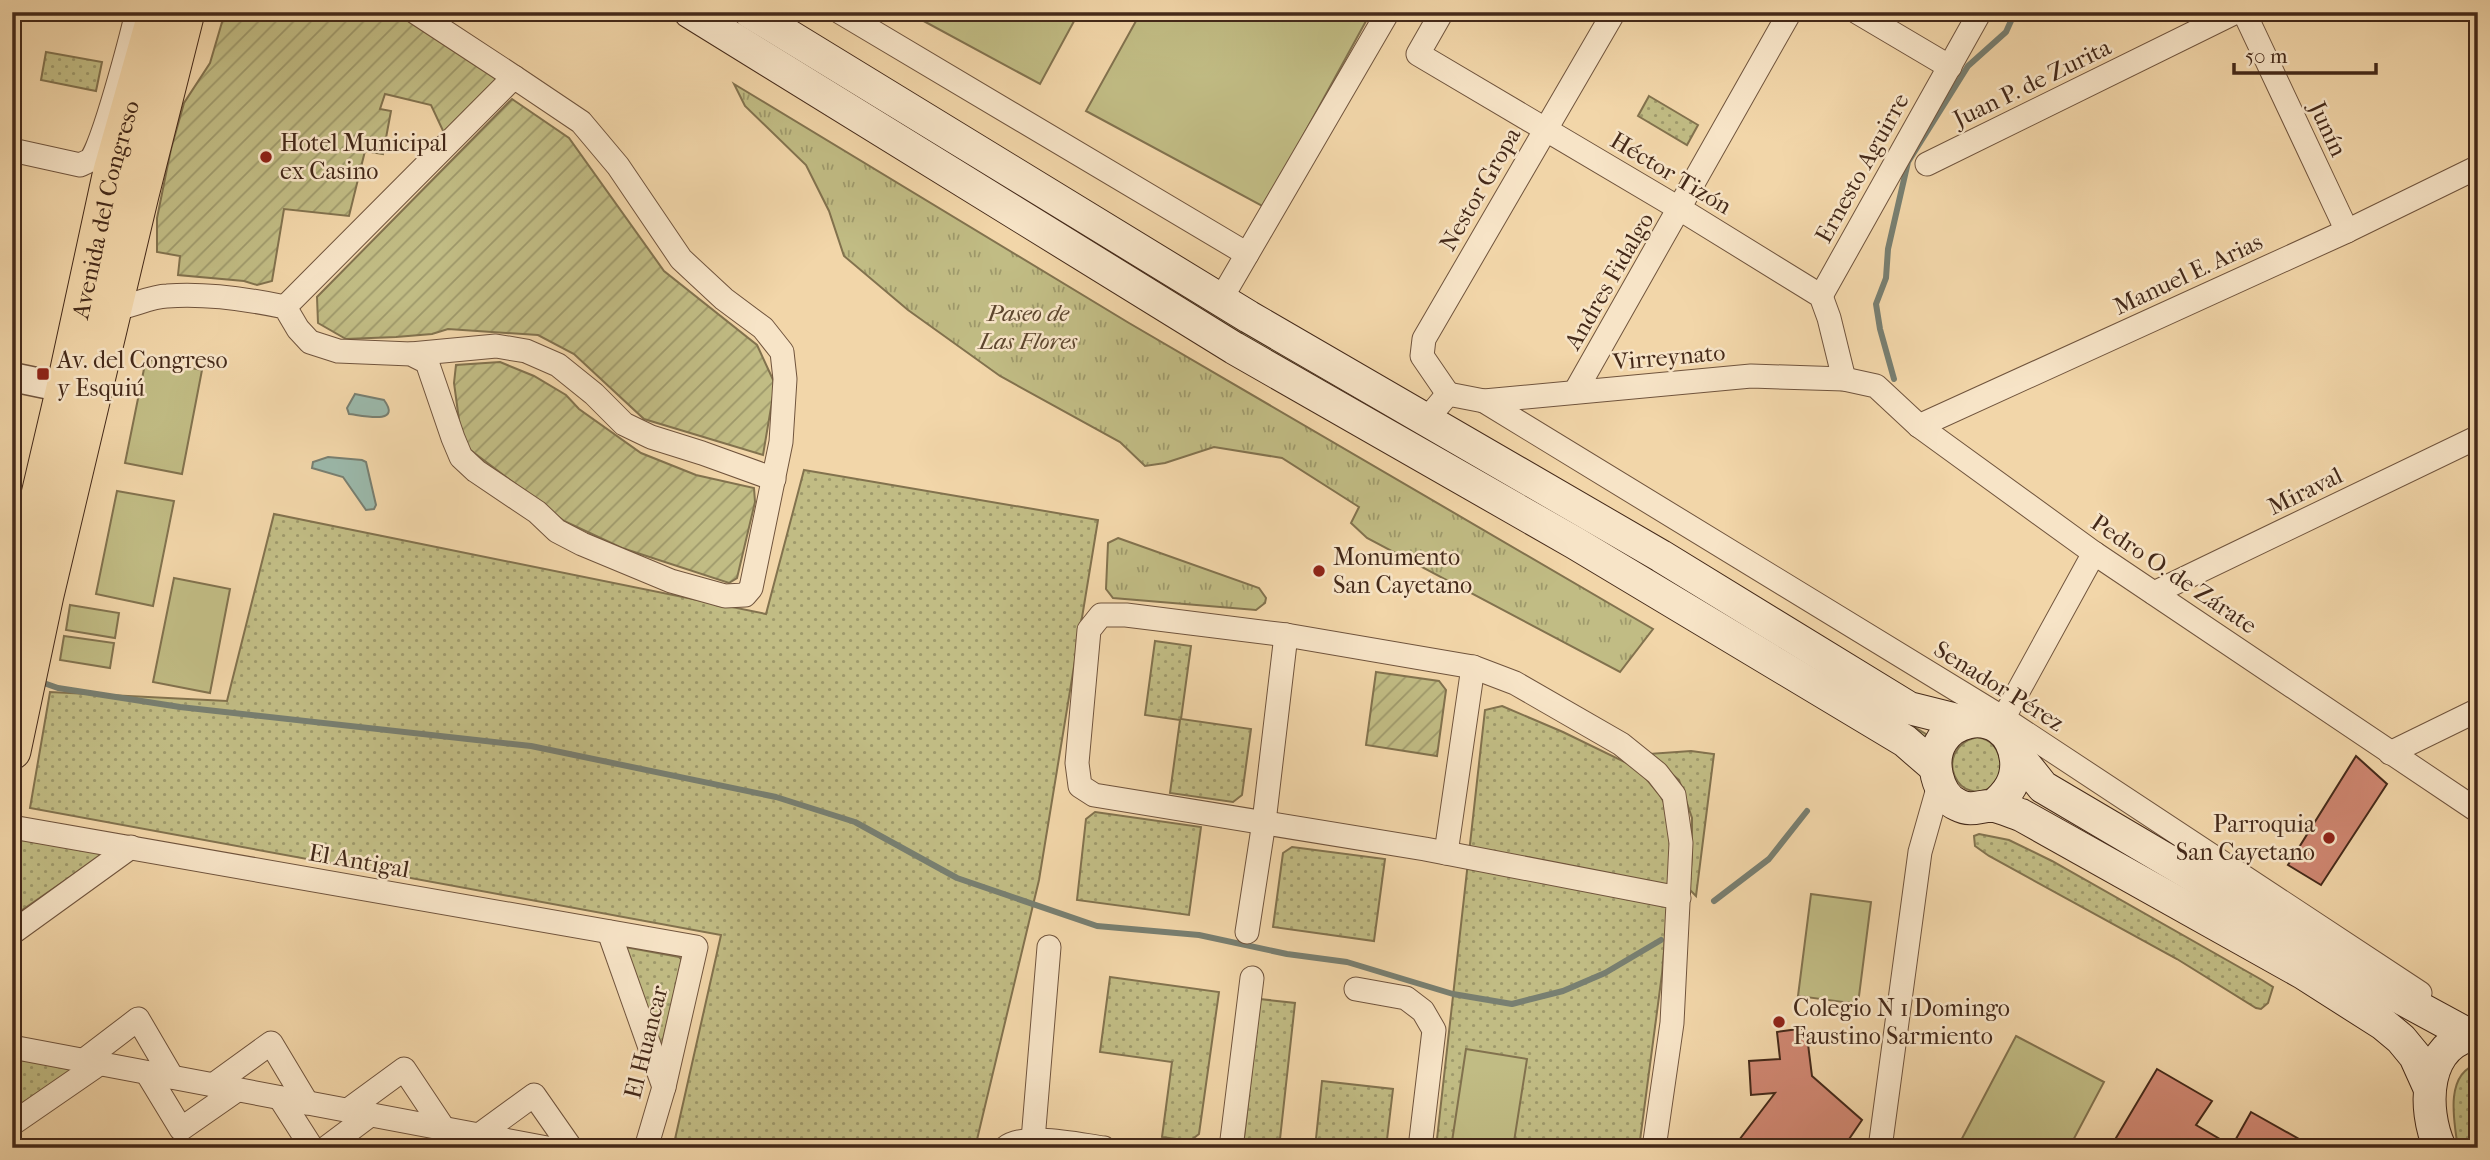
<svg xmlns="http://www.w3.org/2000/svg" width="2490" height="1160" viewBox="0 0 2490 1160" font-family="'IM FELL French Canon',serif">
  <style>
    .grass { fill: url(#grass-dots); stroke: #82724e; stroke-width: 2 }
    .park { fill: url(#park-tufts); stroke: #82724e; stroke-width: 2 }
    .garden { fill: url(#garden-furrows); stroke: #82724e; stroke-width: 2 }
    .pitch { fill: #c1bc84; stroke: #82724e; stroke-width: 2 }
    .water { fill: #9bb9ab; stroke: #787f71; stroke-width: 2 }
    .lines { fill: none; stroke-linecap: round; stroke-linejoin: round }
    .stream { stroke: #787f71; stroke-width: 6 }
    .building { fill: #d08772; stroke: #442919; stroke-width: 2 }
    .minor-casing { stroke: #70543d; stroke-width: 25 }
    .tertiary-casing { stroke: #70543d; stroke-width: 31 }
    .secondary-casing { stroke: #442919; stroke-width: 34 }
    .primary-casing { stroke: #442919; stroke-width: 39 }
    .minor { stroke: #f7e4c7; stroke-width: 23 }
    .tertiary { stroke: #f7e4c7; stroke-width: 28 }
    .secondary { stroke: #f7e4c7; stroke-width: 32 }
    .primary { stroke: #f2d6a9; stroke-width: 37 }
    .poi-dot { fill: #8f2418; stroke: #f7e4c7; stroke-width: 2.5 }
    .labels { text-anchor: middle; stroke-width: 5; stroke-linejoin: round; paint-order: stroke }
    .street-label { font-size: 24px; fill: #442919; stroke: #f7e4c7 }
    .poi-label { font-size: 24px; fill: #442919; stroke: #f7e4c7; text-anchor: start }
    .park-label { font-size: 24px; font-style: italic; fill: #5d462e; stroke: #f7e4c7 }
  </style>
  <defs>
    <pattern id="grass-dots" width="8" height="8" patternUnits="userSpaceOnUse" patternTransform="scale(1.75)"><rect width="8" height="8" fill="#c1bc84"/><path d="M2 2h.1M6 6h.1" fill="none" stroke="#9e996b" stroke-width="1.8" stroke-linecap="round"/></pattern>
    <pattern id="park-tufts" width="24" height="20" patternUnits="userSpaceOnUse" patternTransform="scale(1.75)"><rect width="24" height="20" fill="#c1bc84"/><path d="M3 7l-1-3M5 7V3M7 7l1-3M15 17l-1-3M17 17v-4M19 17l1-3" fill="none" stroke="#9e996b"/></pattern>
    <pattern id="garden-furrows" width="10" height="10" patternUnits="userSpaceOnUse" patternTransform="scale(1.75)"><rect width="10" height="10" fill="#c1bc84"/><path d="M-1 1l2-2M0 10L10 0M9 11l2-2" fill="none" stroke="#9e996b"/></pattern>
  </defs>
  <rect width="100%" height="100%" fill="#f2d6a9"/>
  <filter id="stains"><feTurbulence type="fractalNoise" baseFrequency=".00286" numOctaves="4"/><feColorMatrix values="0 0 0 0 .2 0 0 0 0 .09 0 0 0 0 .02 0 0 0 .5 -.17"/></filter>
  <radialGradient id="worn" r=".72"><stop offset=".6" stop-color="#630" stop-opacity="0"/><stop offset="1" stop-color="#630" stop-opacity=".3"/></radialGradient>
  <g class="grass">
    <path d="M712,12H723L1075,231L1279,352L1471,461L1926,734V740L1276,358Z"/>
    <path d="M46,52L102,62L96,91L41,80Z"/>
    <path d="M1649,96L1698,125L1687,145L1638,116Z"/>
    <path d="M804,470L1098,520L1039,880L975,1148H673L721,935L30,808L50,692L227,701L274,514L766,614Z"/>
    <path d="M1155,641L1191,646L1181,719L1251,729L1242,795L1233,802L1170,793L1180,720L1145,715Z"/>
    <path d="M1502,706L1563,732L1637,768L1660,795L1670,814L1672,854L1662,974L1639,1148H1436L1485,710Z"/>
    <path d="M1977,737C1995,740 1997,750 2003,766L1996,784C1958,813 1930,749 1977,737Z"/>
    <path d="M1691,751L1714,754L1696,896L1689,889L1692,857V818L1679,780L1648,754Z"/>
    <path d="M1095,812L1201,827L1189,915L1077,900L1086,819Z"/>
    <path d="M1979,834L2009,840L2052,861L2262,980L2273,987L2268,1003L2261,1009L2256,1008L2177,959L1989,856L1975,846L1974,836Z"/>
    <path d="M12,836L100,850L102,855L12,917Z"/>
    <path d="M1292,847L1385,859L1374,941L1273,927L1283,853Z"/>
    <path d="M625,947L679,957L682,960L661,1049Z"/>
    <path d="M1110,977L1219,992L1199,1134L1190,1141L1162,1137L1172,1062L1100,1052Z"/>
    <path d="M1260,999L1295,1003L1279,1148H1251L1244,1138Z"/>
    <path d="M12,1054L72,1070L12,1110Z"/>
    <path d="M2478,1064V1148H2458C2454,1122 2444,1073 2478,1064Z"/>
    <path d="M1322,1081L1393,1089L1386,1148H1315Z"/>
  </g>
  <g class="park">
    <path d="M734,84L1129,323L1653,629L1620,672L1367,538L1351,523L1359,507L1282,458L1214,447L1165,463L1145,466L1120,442L1000,376L908,310L844,256L829,211L806,165L745,106Z"/>
    <path d="M1118,538L1259,588L1266,598L1265,603L1256,610L1113,598L1106,589L1108,543Z"/>
  </g>
  <g class="garden">
    <path d="M225,12H398L499,80L445,135L431,105L385,94L380,109L391,111L383,154L365,151L349,216L284,209L272,281L257,285L244,281L178,275L180,256L157,252V218L171,149L184,103L210,63Z"/>
    <path d="M512,99L569,138L664,271L757,345L775,384L763,455L644,419L574,354L538,335L448,329L432,334L396,337L346,339L318,323L317,297Z"/>
    <path d="M500,362L534,376L566,395L579,409L641,453L696,475L754,488L755,502L737,578L729,583L622,548L564,521L465,446L462,442L454,383L456,365Z"/>
    <path d="M1376,672L1439,681L1446,690L1437,756L1366,745Z"/>
  </g>
  <g class="pitch">
    <path d="M907,12H1079L1040,84Z"/>
    <path d="M1141,12H1371L1264,207L1086,111Z"/>
    <path d="M146,359L202,370L182,474L125,463Z"/>
    <path d="M117,491L174,501L153,606L96,594Z"/>
    <path d="M174,578L230,589L210,693L153,682Z"/>
    <path d="M70,605L119,613L115,638L66,630Z"/>
    <path d="M64,636L114,643L110,668L60,660Z"/>
    <path d="M1811,894L1871,902L1858,1004L1798,996Z"/>
    <path d="M2016,1036L2104,1082L2069,1148H1957Z"/>
    <path d="M1466,1049L1527,1059L1513,1148H1451Z"/>
  </g>
  <g class="water">
    <path d="M355,394L384,400C403,426 360,415 349,414L347,408Z"/>
    <path d="M328,457L362,460L366,462L376,505L374,509L366,510L343,477L312,468L313,462Z"/>
  </g>
  <g class="lines">
    <g class="stream">
      <path d="M1894,379L1880,329L1876,304L1886,278L1888,249L1908,162L1968,66L2006,32L2015,12"/>
      <path d="M38,681L58,688L180,707L531,746L776,797L855,822L957,878L1097,926L1199,935L1287,954L1347,962L1453,994L1512,1004L1563,991L1605,973L1661,940"/>
      <path d="M1714,901L1769,859L1807,811"/>
    </g>
  </g>
  <g class="building">
    <path d="M2356,756L2387,784L2321,885L2288,865Z"/>
    <path d="M1806,1028L1812,1076L1862,1120L1843,1148H1733L1775,1093L1751,1095L1749,1061L1780,1059L1777,1032Z"/>
    <path d="M2157,1069L2212,1101L2196,1125L2232,1146L2251,1112L2315,1148H2110Z"/>
  </g>
  <g class="lines">
    <defs>
      <g id="minor">
        <path d="M415,12L514,77"/>
        <path d="M840,12L1247,254"/>
        <path d="M1442,12L1418,54L1680,209L1821,296L1829,318L1844,379"/>
        <path d="M1857,12L1950,67"/>
        <path d="M2244,12L2347,231"/>
        <path d="M12,150L80,165C82,164 89,161 90,160C102,150 132,34 137,12"/>
        <path d="M1927,164L2236,12"/>
        <path d="M1821,296L1980,12"/>
        <path d="M1221,299L1388,12"/>
        <path d="M104,308C126,311 145,297 167,296C207,293 247,299 285,307L514,77L581,122L618,166L681,259L724,299L763,328L782,352L785,379L781,442L751,588L745,595L725,596L671,581L582,544L557,531L537,512L476,471L461,457L453,438L427,362L411,354L338,351L310,342L298,329L285,307"/>
        <path d="M411,354L496,346L526,351L558,365L594,394L624,424L651,437L702,453L774,479"/>
        <path d="M1575,392L1790,12"/>
        <path d="M1448,394L1422,356L1424,339L1614,12"/>
        <path d="M1484,401L2003,718L2420,993"/>
        <path d="M1427,419L1448,394L1484,401L1751,376L1844,379L1876,386L1919,426L2094,553L2478,811"/>
        <path d="M1919,426L2347,231L2478,167"/>
        <path d="M2154,593L2478,437"/>
        <path d="M1998,728L2094,553"/>
        <path d="M2390,753L2478,710"/>
        <path d="M12,827L696,947L664,1087L646,1148"/>
        <path d="M1446,853L1473,667"/>
        <path d="M609,932L664,1087"/>
        <path d="M1247,932L1264,822L1286,635"/>
        <path d="M12,933L131,847"/>
        <path d="M1356,989L1406,998L1423,1011L1434,1030L1420,1148"/>
        <path d="M12,1047L547,1148"/>
        <path d="M83,1061L138,1019L172,1077"/>
        <path d="M147,1073L181,1129L237,1090"/>
        <path d="M213,1085L271,1043L307,1103"/>
        <path d="M280,1098L312,1148"/>
        <path d="M348,1110L404,1069L444,1129"/>
        <path d="M12,1124L99,1064"/>
        <path d="M1033,1140L1049,947"/>
        <path d="M477,1145L479,1135L534,1095L571,1148"/>
        <path d="M326,1148L370,1115"/>
        <path d="M1005,1148C1024,1132 1080,1145 1104,1148"/>
        <path d="M1231,1148L1252,978"/>
        <path d="M1654,1148L1672,1023L1681,843L1674,795L1657,773L1621,744L1515,683L1473,667L1286,635L1126,615H1101L1089,630L1077,763L1080,786L1094,795L1425,849L1679,898"/>
        <path d="M1880,1148L1920,852L1939,785"/>
      </g>
      <path id="tertiary" d="M12,377L84,392"/>
      <g id="secondary">
        <path d="M690,12L1234,348L1575,543L1905,741L1935,767"/>
        <path d="M750,12L1249,317L1661,556L1909,708L1965,722"/>
        <path d="M2015,752L2043,787L2399,997L2469,1035"/>
        <path d="M1993,806C2008,794 2018,780 2016,760C2009,698 1923,716 1937,776C1940,788 1946,800 1958,805C1973,813 1982,804 1995,806C2003,808 2012,812 2021,815L2303,973L2383,1024L2401,1039L2415,1056L2429,1087"/>
        <path d="M2440,1148C2422,1109 2423,1041 2478,1034"/>
      </g>
      <g id="primary">
        <path id="s1" d="M12,614L65,388L112,171L157,12"/>
        <path d="M12,751L45,595L140,195L186,12"/>
      </g>
    </defs>
    <use href="#minor" class="minor-casing"/>
    <use href="#tertiary" class="tertiary-casing"/>
    <use href="#secondary" class="secondary-casing"/>
    <use href="#primary" class="primary-casing"/>
    <use href="#minor" class="minor"/>
    <use href="#tertiary" class="tertiary"/>
    <use href="#secondary" class="secondary"/>
    <use href="#primary" class="primary"/>
  </g>
  <g class="poi-dot">
    <circle cx="266" cy="157" r="7"/>
    <rect x="36" y="367" width="14" height="14" rx="3.5"/>
    <circle cx="1319" cy="571" r="7"/>
    <circle cx="2329" cy="838" r="7"/>
    <circle cx="1779" cy="1022" r="7"/>
  </g>
  <g class="labels">
    <g class="street-label">
      <text transform="translate(2032 83) rotate(-26)" y="8">Juan P. de Zurita</text>
      <text transform="translate(2328 129) rotate(65)" y="8">Junín</text>
      <text transform="translate(1862 168) rotate(-61)" y="8">Ernesto Aguirre</text>
      <text transform="translate(1671 173) rotate(31)" y="8">Héctor Tizón</text>
      <text transform="translate(1480 189) rotate(-60)" y="8">Nestor Gropa</text>
      <text dy="8" stroke="none"><textPath href="#s1" startOffset="415">Avenida del Congreso</textPath></text>
      <text transform="translate(2188 274) rotate(-25)" y="8">Manuel E. Arias</text>
      <text transform="translate(1609 281) rotate(-60)" y="8">Andres Fidalgo</text>
      <text transform="translate(1669 357) rotate(-5)" y="8">Virreynato</text>
      <text transform="translate(2305 491) rotate(-26)" y="8">Miraval</text>
      <text transform="translate(2174 574) rotate(34)" y="8">Pedro O. de Zárate</text>
      <text transform="translate(1999 686) rotate(32)" y="8">Senador Pérez</text>
      <text transform="translate(359 861) rotate(10)" y="8">El Antigal</text>
      <text transform="translate(646 1042) rotate(-76)" y="8">El Huancar</text>
    </g>
    <g class="poi-label">
      <text x="280" y="151">Hotel Municipal<tspan x="280" dy="28">ex Casino</tspan></text>
      <text x="57" y="368">Av. del Congreso<tspan x="57" dy="28">y Esquiú</tspan></text>
      <text x="1333" y="565">Monumento<tspan x="1333" dy="28">San Cayetano</tspan></text>
      <text x="2315" y="832" text-anchor="end">Parroquia<tspan x="2315" dy="28">San Cayetano</tspan></text>
      <text x="1793" y="1016">Colegio N 1 Domingo<tspan x="1793" dy="28">Faustino Sarmiento</tspan></text>
    </g>
    <g class="park-label">
      <text x="1028" y="321">Paseo de<tspan x="1028" dy="28">Las Flores</tspan></text>
    </g>
  </g>
  <rect width="2490" height="1160" fill="none" stroke="#f2d6a9" stroke-width="42"/>
  <rect x="14" y="14" width="2462" height="1132" fill="none" stroke="#442919" stroke-width="3.5"/>
  <rect x="21" y="21" width="2448" height="1118" fill="none" stroke="#442919" stroke-width="2"/>
  <path d="M2234 63v10h142v-10" fill="none" stroke="#442919" stroke-width="3.5"/>
  <text x="2245" y="63" font-size="21" fill="#442919" stroke="#f7e4c7" stroke-width="5" paint-order="stroke">50 m</text>
  <rect width="100%" height="100%" filter="url(#stains)"/>
  <rect width="100%" height="100%" fill="url(#worn)"/>
</svg>
